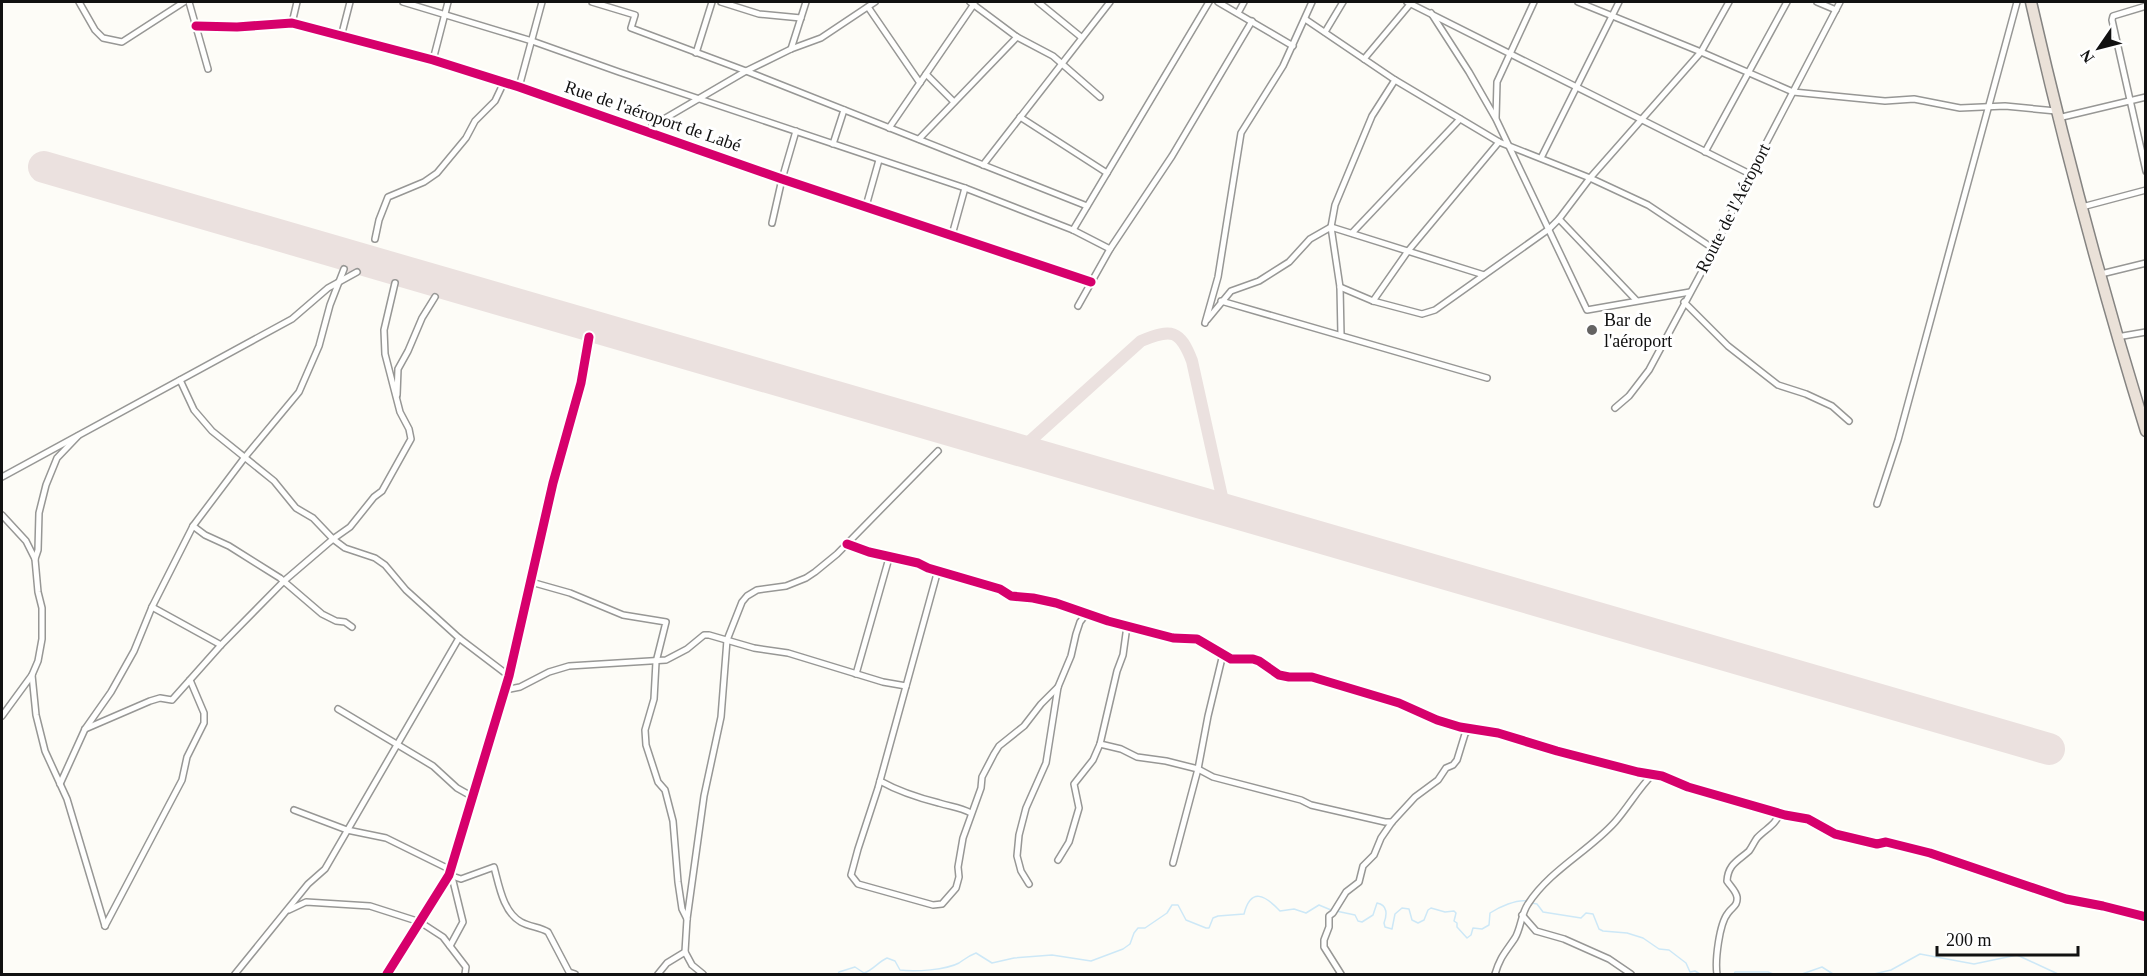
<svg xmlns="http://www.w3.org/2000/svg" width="2147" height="976" viewBox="0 0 2147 976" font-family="'Times New Roman',serif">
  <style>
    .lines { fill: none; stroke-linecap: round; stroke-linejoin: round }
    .stream { stroke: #cde8f7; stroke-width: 1.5 }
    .taxiway { stroke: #ebe1df; stroke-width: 12 }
    .runway { stroke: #ebe1df; stroke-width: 32 }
    .street-casing { stroke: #979795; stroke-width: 8 }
    .highway-casing { stroke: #858482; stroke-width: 13 }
    .street { stroke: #fffffe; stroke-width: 5 }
    .highway { stroke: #eae1d8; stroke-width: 10 }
    .cycleway-casing { stroke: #fff; stroke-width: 13 }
    .cycleway { stroke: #d6006c; stroke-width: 9 }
    .poi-dot { fill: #646362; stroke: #fff; stroke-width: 2 }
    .labels { text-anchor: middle; stroke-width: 6; stroke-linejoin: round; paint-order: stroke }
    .street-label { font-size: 18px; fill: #111; stroke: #fff }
    .poi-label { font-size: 18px; fill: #111; stroke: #fff; text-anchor: start }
  </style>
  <rect width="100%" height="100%" fill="#fdfcf7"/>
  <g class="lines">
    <g class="stream">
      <path d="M1532,903L1537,904L1543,912L1581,918L1586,913L1593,914L1599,929L1603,931L1627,933L1643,938L1659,949L1669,950L1686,963L1690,972L1695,971L1700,974"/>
      <path d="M1336,911L1355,915L1358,921L1362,922L1373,915L1377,903C1388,905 1387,915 1384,923L1385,927L1392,929L1395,914L1402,908L1409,909L1412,920L1418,923L1424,920L1428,910L1431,908L1445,912L1454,911L1456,913L1454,921L1457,923V927L1467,938L1471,935L1473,928L1482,929L1489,925L1490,913C1499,907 1517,899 1527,901"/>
      <path d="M838,974L839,972L855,967L864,973C873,970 878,962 887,958L895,961L900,970C915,972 946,970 959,963C965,959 968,956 976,953L992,963L1014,958L1052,955L1091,961L1123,949L1130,944L1134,933L1138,928H1145L1167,913L1172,905H1178L1186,920L1206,928H1209L1213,918L1218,916L1244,914C1251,887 1265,895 1280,911L1294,909L1306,913L1319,905L1331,910"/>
      <path d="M1734,974L1735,972H1768L1773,974"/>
      <path d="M1802,974L1822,967L1833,974"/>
      <path d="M1874,974L1891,970L1920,954L1974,964L2017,955L2058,974"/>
    </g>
    <path class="taxiway" d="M1020,450L1141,341C1172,328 1180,330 1192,361L1225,510"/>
    <path class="runway" d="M44,167L2049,749"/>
    <defs>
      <g id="street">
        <path d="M79,2L95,30L103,38L122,42L184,2"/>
        <path d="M189,2L208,69"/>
        <path d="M403,2L532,41L619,72L965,188L1073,230L1110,249"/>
        <path d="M592,2L635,15L631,28L746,71L1087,206"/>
        <path d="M721,2L759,14L801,18"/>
        <path d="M970,2L1017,37L1053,56L1100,97"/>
        <path d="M1038,2L1081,37"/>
        <path d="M1218,2L1293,46"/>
        <path d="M1407,2L1750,174"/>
        <path d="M1578,2L1701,52L1793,92L1885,101L1914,99L1960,108L2005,106L2056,111"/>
        <path d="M1817,2L1836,10"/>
        <path d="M2146,6L2113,16L2112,20L2146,171"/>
        <path d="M868,7L920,83"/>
        <path d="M1238,13L1244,2"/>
        <path d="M1431,13L1469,72L1496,119L1587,310L1690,292"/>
        <path d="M1305,19L1395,80L1499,142L1590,178L1648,205L1714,249"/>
        <path d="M292,23L297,2"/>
        <path d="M196,26L237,27L292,23L433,60L519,87L782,179L1091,282"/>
        <path d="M1325,32L1343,2"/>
        <path d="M341,37L350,2"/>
        <path d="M791,49L806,2"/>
        <path d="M696,53L712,2"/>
        <path d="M1364,59L1411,3"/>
        <path d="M433,60L448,2"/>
        <path d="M926,74L954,102"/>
        <path d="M519,87L542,2"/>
        <path d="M1020,117L1107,173"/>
        <path d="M1496,118L1497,82L1534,2"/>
        <path d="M2058,118L2146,97"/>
        <path d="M889,128L974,4"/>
        <path d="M647,133L652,126L746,71L791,49L821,38L875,2"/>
        <path d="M919,139L1017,37"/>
        <path d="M833,144L844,110"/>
        <path d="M1705,152L1787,2"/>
        <path d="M1541,158L1619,2"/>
        <path d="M983,165L1110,2"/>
        <path d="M866,206L879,160"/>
        <path d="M2082,207L2146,190"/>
        <path d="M1559,219L1636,300"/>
        <path d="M772,223L782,179L796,131"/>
        <path d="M1073,230L1209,2"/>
        <path d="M1352,233L1460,119"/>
        <path d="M952,235L965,188"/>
        <path d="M375,239L379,220L388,197L424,182L437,173L466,138L475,121L495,101L504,82"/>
        <path d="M2101,274L2146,263"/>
        <path d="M1340,287L1373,301L1422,314L1435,310L1549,229L1559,219L1590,178L1701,52L1729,2"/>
        <path d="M1221,301L1487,378"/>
        <path d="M1373,301L1408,251L1499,142"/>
        <path d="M1684,302L1728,346L1778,385L1806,394L1832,406L1849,421"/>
        <path d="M1078,306L1110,249L1172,156L1252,21"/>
        <path d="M1207,320L1231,291L1259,281L1289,262L1310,239L1331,227L1484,275"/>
        <path d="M1205,323L1218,277L1241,133L1283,66L1312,2"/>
        <path d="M1341,335L1340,287L1331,227L1335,205L1372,116L1395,80"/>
        <path d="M2117,337L2146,332"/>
        <path d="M180,380L194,410L212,431L274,481L296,508L313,518L333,539L345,548L375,558L385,565L406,590L459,638L509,676"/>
        <path d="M397,395L398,369L408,351L422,318L435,297"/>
        <path d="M1615,408L1629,396L1649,370L1714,249L1750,174L1840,2"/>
        <path d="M78,436L57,458L46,485L39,513L38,550L35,559L38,592L42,608V639L38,661L32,675L36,715L45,751L67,799L105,926"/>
        <path d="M2,477L292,319L328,288L357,272"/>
        <path d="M1877,504L1898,440L2017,2"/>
        <path d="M2,515L26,541L35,559"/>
        <path d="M193,526L205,535L229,546L280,578L322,614L336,621L345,622L352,627"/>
        <path d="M847,544L869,552L918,563L928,568L1000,589L1011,596L1033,598L1056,603L1108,621L1173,638L1197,639L1231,659H1253L1259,661L1279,675L1289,677H1312L1399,703L1437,720L1460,727L1498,733L1557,751L1638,772L1662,776L1688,787L1785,815L1808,819L1835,834L1877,844L1886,842L1930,853L2066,899L2103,906L2146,917"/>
        <path d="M938,570L878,788L858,849L851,875L858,884L933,905L942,904L956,888L959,877L958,867L963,838L981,788L982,777L994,754L999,746L1024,726L1041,704L1058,687"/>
        <path d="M531,582L570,593L623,615L666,622L656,662L654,699L645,730L646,745L658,782L665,790L673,821L678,882L682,909L687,919"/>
        <path d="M152,607L221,645"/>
        <path d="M856,674L889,558"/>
        <path d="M505,690L520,687L549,672L569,666L666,660L687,649L704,635H709L754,648L788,653L883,682L906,686"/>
        <path d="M338,709L433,766L457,788L473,797"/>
        <path d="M2,716L32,675"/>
        <path d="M85,729L150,701L160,698L172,700L221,645L284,581L333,539L350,527L374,497L382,491L411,439L409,429L400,412L385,354L384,330L395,283"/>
        <path d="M1100,744L1121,749L1137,757L1166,761L1198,769L1213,777L1301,800L1311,805L1385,822H1392"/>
        <path d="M880,781C898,791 919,798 939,803C952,807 959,807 971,813"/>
        <path d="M60,784L85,729L111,692L134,651L152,607L193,526L245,457L299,392L319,346L330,305L344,269"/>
        <path d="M294,810L347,830L386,838L451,870"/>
        <path d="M1058,860L1069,842L1079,808L1074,784L1093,760L1100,744L1117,671L1123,655L1127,626"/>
        <path d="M1173,863L1198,769L1208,716L1223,654"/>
        <path d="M449,875L461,879L494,867C499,885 503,912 521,922C530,927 540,927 548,932L569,972L575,974"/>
        <path d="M449,876L453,881L463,922L450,946"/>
        <path d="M1029,884L1021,871L1017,856L1019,835L1026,808L1046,763L1058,687L1071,656L1076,634L1080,622L1087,613"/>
        <path d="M289,910L306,902L370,906L420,922L443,937L466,967L465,974"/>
        <path d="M1522,915L1536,931L1564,939L1609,959L1631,974"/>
        <path d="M105,926L182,780L187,757L204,723V713L190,680"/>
        <path d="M685,952L692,965L703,974"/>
        <path d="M235,974L308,884L325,869L459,638"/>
        <path d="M387,974L449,875L509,676L553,483L581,383L589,337"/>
        <path d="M658,974L667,963L685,952L687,919L704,796L721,717L727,640L742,602L747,596L757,590L786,586L806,578L815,572L837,554L938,451"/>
        <path d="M1341,974L1324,947V940L1329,927V916L1333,913L1346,892L1359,882L1363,866L1374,855L1381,838L1392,822L1415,797L1438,780L1446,768L1453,765L1457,760L1465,734L1470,729"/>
        <path d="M1495,974C1500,957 1505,953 1515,938C1521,928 1521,914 1528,904C1550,870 1589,851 1615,822C1629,806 1638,789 1653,774"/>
        <path d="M1717,974C1715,961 1719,924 1728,913C1732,907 1738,906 1737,897C1736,891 1731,887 1727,881C1728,864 1738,861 1749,851C1752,847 1754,842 1757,838C1765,829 1775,826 1780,813"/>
      </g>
      <path id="highway" d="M2031,2C2064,146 2102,289 2146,431"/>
    </defs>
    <use href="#street" class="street-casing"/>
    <use href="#highway" class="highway-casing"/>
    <use href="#street" class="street"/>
    <use href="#highway" class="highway"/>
    <defs>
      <g id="cycleway">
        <path d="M196,26L237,27L292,23L433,60L519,87L782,179L1091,282"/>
        <path d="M847,544L869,552L918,563L928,568L1000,589L1011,596L1033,598L1056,603L1108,621L1173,638L1197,639L1231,659H1253L1259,661L1279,675L1289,677H1312L1399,703L1437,720L1460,727L1498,733L1557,751L1638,772L1662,776L1688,787L1785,815L1808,819L1835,834L1877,844L1886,842L1930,853L2066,899L2103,906L2146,917"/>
        <path d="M387,974L449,875L509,676L553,483L581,383L589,337"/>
      </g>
    </defs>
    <use href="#cycleway" class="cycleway-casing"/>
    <use href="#cycleway" class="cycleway"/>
  </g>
  <circle class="poi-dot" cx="1592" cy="330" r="6"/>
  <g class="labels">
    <g class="street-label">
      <text transform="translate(653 116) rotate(19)" y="6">Rue de l'aéroport de Labé</text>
      <text transform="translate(1733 208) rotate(-63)" y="6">Route de l'Aéroport</text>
    </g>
    <g class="poi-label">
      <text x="1604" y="326">Bar de<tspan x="1604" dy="21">l'aéroport</tspan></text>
    </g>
  </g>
  <rect width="2147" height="976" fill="none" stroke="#111111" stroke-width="6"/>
  <g transform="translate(2099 48) rotate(235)" stroke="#ffffff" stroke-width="4.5" paint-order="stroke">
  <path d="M0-4.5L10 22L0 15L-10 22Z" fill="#111111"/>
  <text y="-9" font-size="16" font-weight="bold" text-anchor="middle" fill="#111111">N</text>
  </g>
  <path d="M1937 946v9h141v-9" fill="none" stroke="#111111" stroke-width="3"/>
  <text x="1946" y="946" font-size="18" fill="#111111" stroke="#ffffff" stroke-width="4.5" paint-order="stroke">200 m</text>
</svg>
